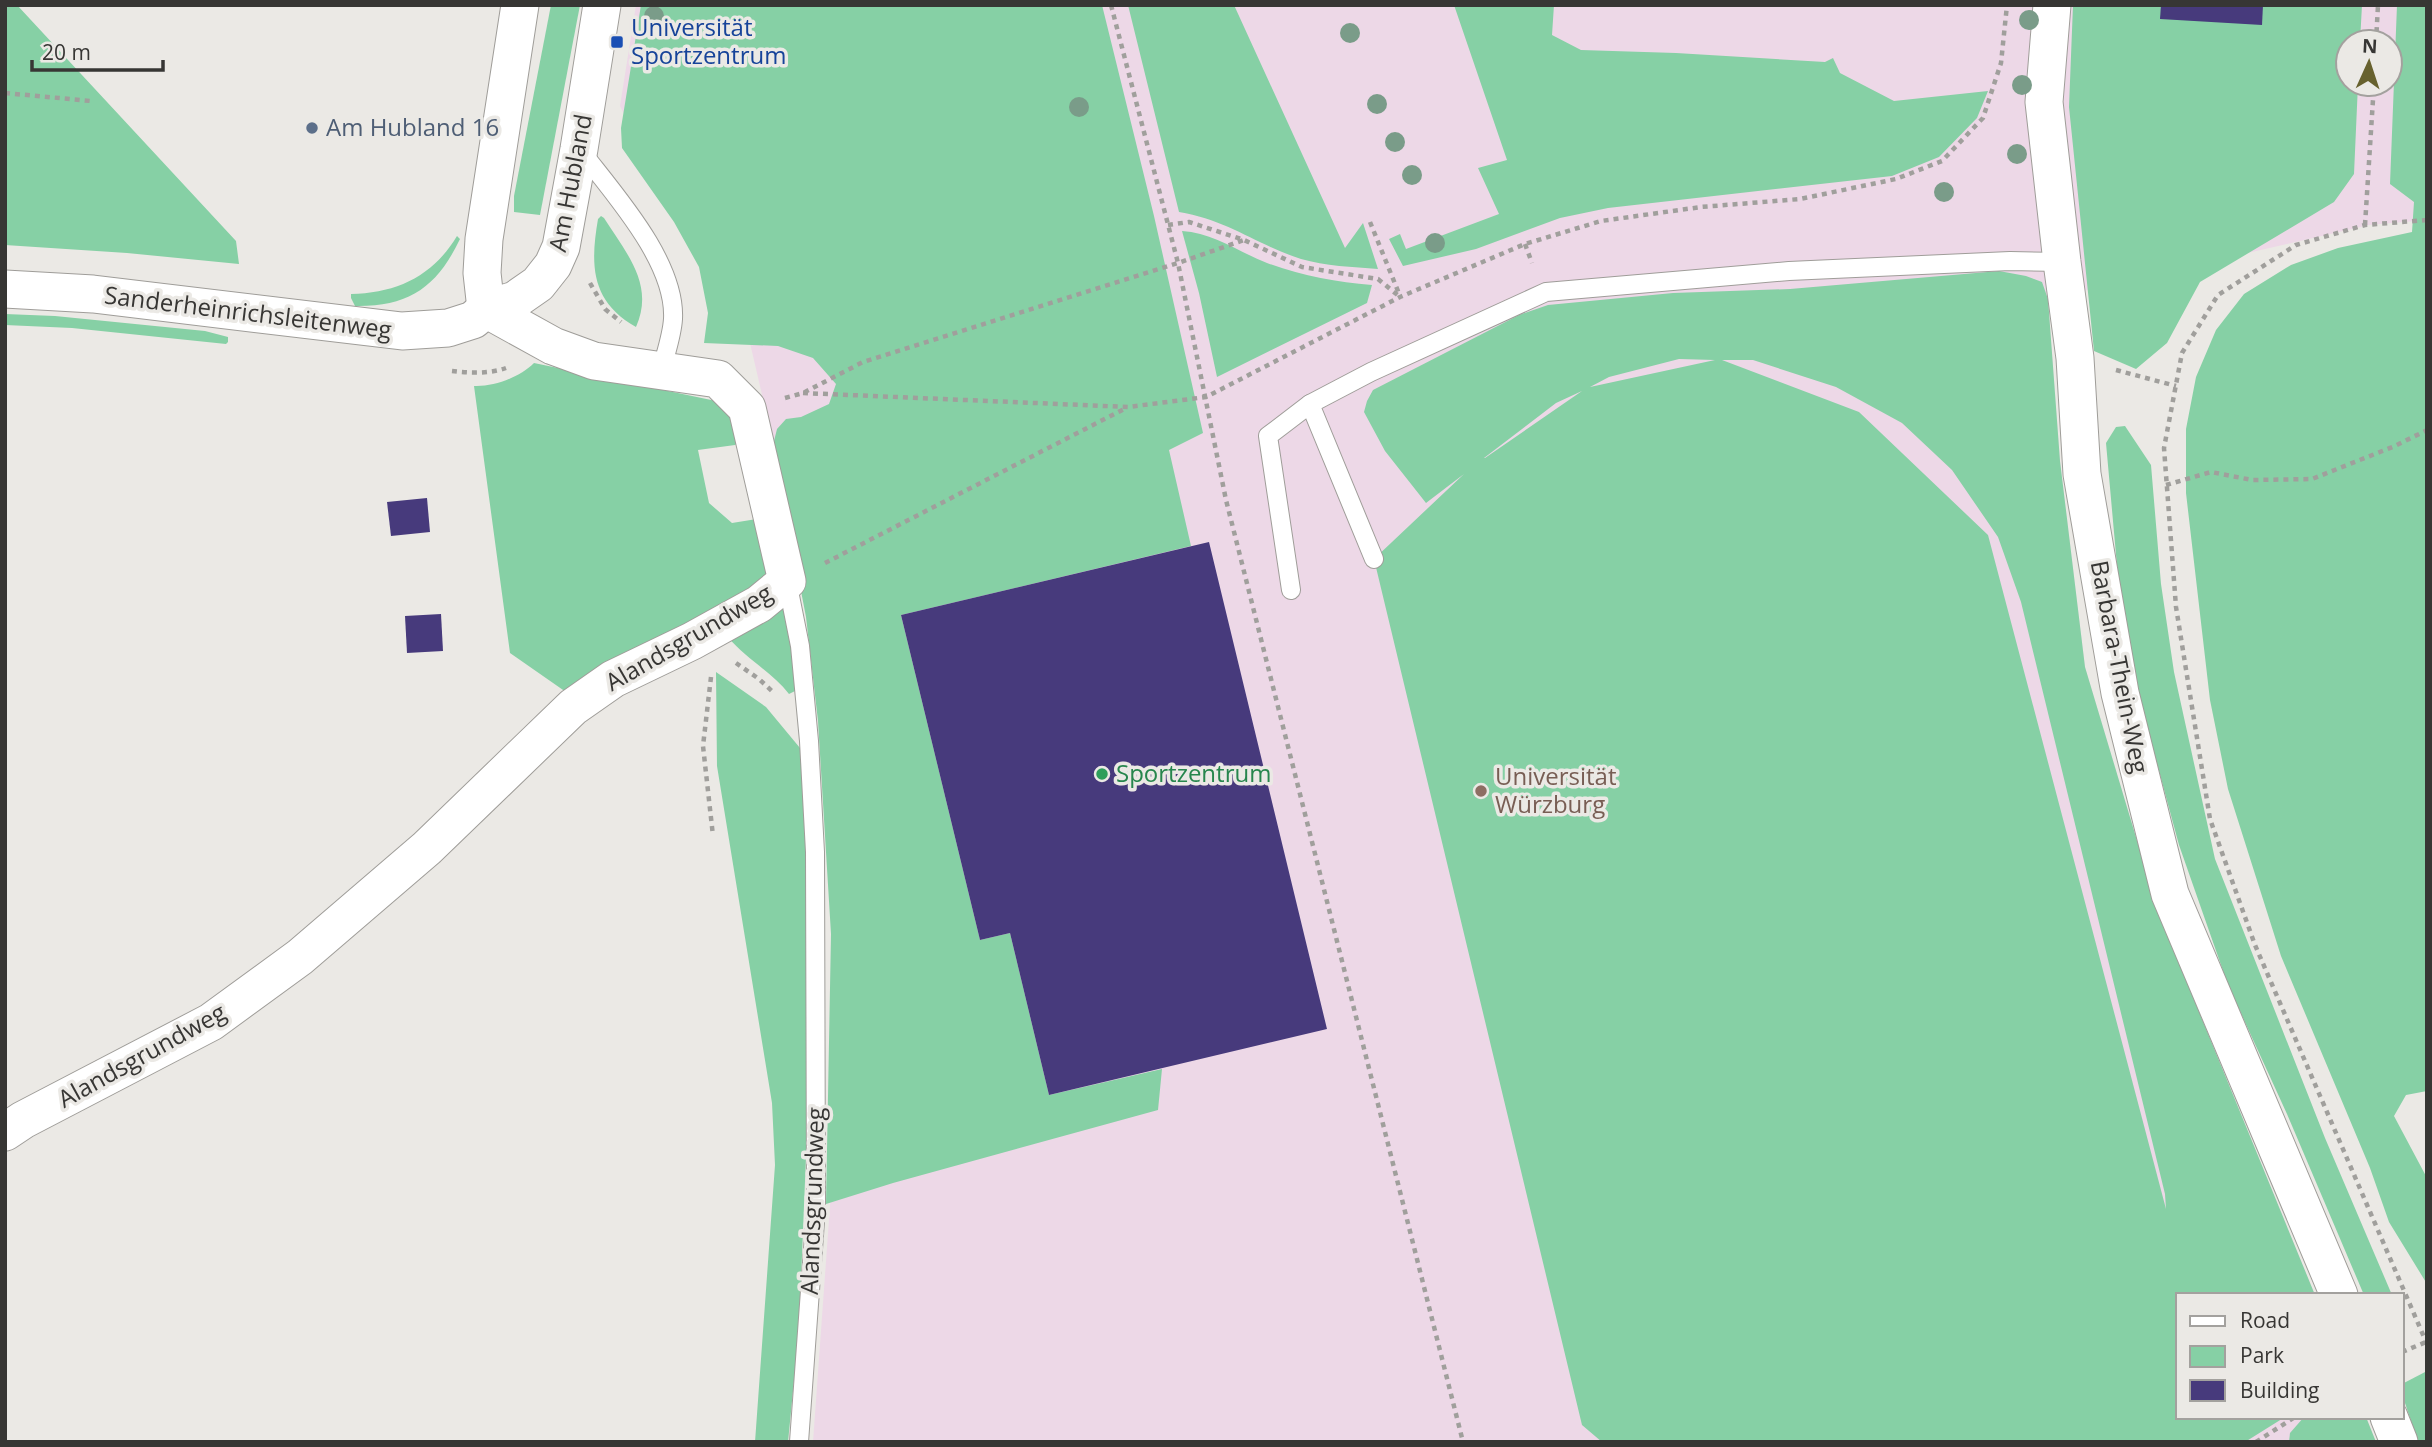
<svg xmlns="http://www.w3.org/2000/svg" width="2432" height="1447" viewBox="0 0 2432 1447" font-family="'Open Sans',sans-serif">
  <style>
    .education { fill: #edd8e7; fill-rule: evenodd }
    .green { fill: #86d0a5; fill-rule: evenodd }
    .building { fill: #473a7c }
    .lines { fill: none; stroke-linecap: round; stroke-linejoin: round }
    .lane-casing { stroke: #9f9d99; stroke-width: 20 }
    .street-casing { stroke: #9f9d99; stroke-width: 39 }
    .path { stroke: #a09f9c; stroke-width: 4.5; stroke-dasharray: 5 5; stroke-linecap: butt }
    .lane { stroke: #fff; stroke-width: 18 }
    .street { stroke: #fff; stroke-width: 37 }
    .tree { fill: #7a9c89 }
    .transit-dot { fill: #1a4fb4; stroke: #ebe9e5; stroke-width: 2.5 }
    .service-dot { fill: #5c6f8a; stroke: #ebe9e5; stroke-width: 2.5 }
    .leisure-dot { fill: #2e9e5b; stroke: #ebe9e5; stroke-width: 2.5 }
    .education-dot { fill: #8d6e63; stroke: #ebe9e5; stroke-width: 2.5 }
    .labels { text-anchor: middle; stroke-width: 7; stroke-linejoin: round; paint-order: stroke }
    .transit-label { font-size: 24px; fill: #164399; stroke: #ebe9e5; text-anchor: start }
    .service-label { font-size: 24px; fill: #4e5e75; stroke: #ebe9e5; text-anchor: start }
    .street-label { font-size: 24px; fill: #373634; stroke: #ebe9e5 }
    .leisure-label { font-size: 24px; fill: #27864d; stroke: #ebe9e5; text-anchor: start }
    .education-label { font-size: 24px; fill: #785e54; stroke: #ebe9e5; text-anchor: start }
  </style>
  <rect width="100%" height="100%" fill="#ebe9e5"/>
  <path class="education" d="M636,5H2427V220L2369,225L2048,299L2060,461L2085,667L2159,914L2315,1295H2178V1417H2366L2376,1442H813L831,1192L863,974L824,662L747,330L675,217L620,106ZM2348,42H2390V84H2348Z"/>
  <g class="green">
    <path d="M5,5H17L236,241L239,264L127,253L5,245Z"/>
    <path d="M551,5H580L540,215L514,212V196Z"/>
    <path d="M641,5H1102L1154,216L1203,433L1169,450L1191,546L901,615L980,940L1010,933L1049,1095L1162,1069L1158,1110L893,1183L826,1204L831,934L818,721L806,617L773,445L777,429L786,419L801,417L829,404L836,384L813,358L778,346L704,343L708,313L699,267L674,222L622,148L621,128Z"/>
    <path d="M1128,5H1234L1345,248L1363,223L1378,269C1353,267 1325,266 1301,259C1257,245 1228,220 1179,212Z"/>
    <path d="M1454,5H1554L1552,35L1581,50L1676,53L1825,62L1833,58L1840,73L1894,101L1988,91L1977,118L1939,157L1892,176L1608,208L1560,218L1476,249L1403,266L1389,239L1400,234L1406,249L1499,214L1478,168L1507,160Z"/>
    <path d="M2073,5H2362L2360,42H2348V84H2358L2354,174L2334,202L2200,282L2167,343L2136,369L2094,351L2069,107Z"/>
    <path d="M2397,5H2427V1091L2406,1095L2394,1116L2427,1178V1284L2389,1222L2370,1168L2281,956L2228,789L2210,700L2186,493V429L2196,377L2216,330L2244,294L2291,265L2338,248L2412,232L2414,202L2390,184Z"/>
    <path d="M601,216L604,218C626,253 655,284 636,327C591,301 590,266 598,219Z"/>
    <path d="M1182,231C1213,233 1239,252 1267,263C1302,276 1336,282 1372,285L1367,303L1217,377L1199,293Z"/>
    <path d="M457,236L460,239C437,287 409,307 355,306L351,298V294C397,293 433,276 457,236Z"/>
    <path d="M1999,271L2026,276L2042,282L2048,299L2060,461L2085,667L2159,914L2315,1295H2178V1417H2285L2245,1442H1602L1582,1425L1374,559L1464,474L1426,503L1385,451L1364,412L1367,401L1373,390L1519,315L1548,305L1673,293L1790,289ZM1679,359L1715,360L1590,387L1609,377ZM1722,360H1753L1836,387L1902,423L1952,470L1998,537L2021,602L2165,1194L2166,1209L1988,535L1859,412ZM1582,391L1485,458H1484L1556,403Z"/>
    <path d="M5,314L55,316L205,331L228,337V342L226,344L72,328L5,325Z"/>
    <path d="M534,363L716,401L732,412L742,438L735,445L698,450L709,503L732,523L763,518L769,571L755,592L576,699L510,653L474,386C494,387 520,377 534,363Z"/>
    <path d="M2125,426L2151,465L2161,584L2174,672L2215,859L2325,1138L2392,1295H2364L2287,1114L2228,985L2179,845L2138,693L2119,588L2106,443L2116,427Z"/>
    <path d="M784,606L795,673V691L789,694C772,672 746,659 728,637Z"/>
    <path d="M716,672L766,707L800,748L806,828L809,1082L799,1330L788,1442H755L775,1165L772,1103L717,766Z"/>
    <path d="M2427,1371V1442H2418L2402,1394V1384Z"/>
    <path d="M2304,1417H2366L2376,1442H2289L2290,1433Z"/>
  </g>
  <g class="building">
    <path d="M2161,5H2263L2262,25L2160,19Z"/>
    <path d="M427,498L430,532L391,536L387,502Z"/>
    <path d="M1209,542L1327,1029L1049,1095L1010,933L980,940L901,615Z"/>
    <path d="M441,614L443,651L407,653L405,616Z"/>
  </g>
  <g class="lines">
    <defs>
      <g id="lane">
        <path d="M581,151C614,194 676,262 673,319C672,336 665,355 661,372"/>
        <path d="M1374,559L1310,404L1371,372L1546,292L1789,271L2010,261L2062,262"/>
        <path d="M787,581L800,646L809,741L815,852L816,1208L799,1442"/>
        <path d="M1291,590L1268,436L1310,404"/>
      </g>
      <g id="street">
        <path d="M2052,5L2044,102L2062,262L2075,358L2082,474L2120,693L2170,894L2339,1295"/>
        <path d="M5,289L93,294L402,331L448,328L473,320L486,309L515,300L538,284L553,265L561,247L579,149L602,5"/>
        <path d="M486,309L482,273L484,239L520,5"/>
        <path d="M5,1132L23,1120L211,1022L300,957L427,848L573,707L613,679L692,641L759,604L787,581L747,408L718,379L594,361L553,346L486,309"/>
        <path d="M2389,1417L2399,1442"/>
      </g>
    </defs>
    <use href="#lane" class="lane-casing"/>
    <use href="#street" class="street-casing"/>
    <g class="path">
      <path d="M1111,5L1178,263L1226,500L1463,1442"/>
      <path d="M2376,42L2378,5"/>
      <path d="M5,93L91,101"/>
      <path d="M2427,220L2365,225L2296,245L2218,295L2182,353L2164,448L2176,607L2210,819L2255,945L2427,1344"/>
      <path d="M1370,222L1400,296"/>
      <path d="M1168,225L1189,222L1244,240L1302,267L1378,279L1400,297"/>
      <path d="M2365,225L2374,84"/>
      <path d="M1525,244L1532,263"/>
      <path d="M590,283L605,309L621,322"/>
      <path d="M2116,370L2176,386"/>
      <path d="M452,371C469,373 489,374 506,368"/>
      <path d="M803,393L1128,407L1206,397L1400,297L1525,244L1601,221L1701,207L1800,199L1896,179L1942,161L1983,118L2001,63L2007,5"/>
      <path d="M785,398L803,393L863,362L1178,263L1244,240"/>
      <path d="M2166,485L2211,472L2252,480L2312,479L2395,446L2427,430"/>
      <path d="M825,563L1126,408"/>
      <path d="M736,663L759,679L773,692"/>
      <path d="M711,677L703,746L713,836"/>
      <path d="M2402,1352L2426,1342"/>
      <path d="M2256,1442L2295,1417"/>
    </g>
    <use href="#lane" class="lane"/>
    <use href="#street" class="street"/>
  </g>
  <g class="tree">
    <circle cx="654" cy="16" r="10"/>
    <circle cx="2029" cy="20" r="10"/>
    <circle cx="1350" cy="33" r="10"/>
    <circle cx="2022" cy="85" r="10"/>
    <circle cx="1377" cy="104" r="10"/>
    <circle cx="1079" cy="107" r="10"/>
    <circle cx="1395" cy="142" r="10"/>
    <circle cx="2017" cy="154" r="10"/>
    <circle cx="1412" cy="175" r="10"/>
    <circle cx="1944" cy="192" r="10"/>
    <circle cx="1435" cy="243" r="10"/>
  </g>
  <rect class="transit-dot" x="610" y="35" width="14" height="14" rx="3.5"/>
  <circle class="service-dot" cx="312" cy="128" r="7"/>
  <circle class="leisure-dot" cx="1102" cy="774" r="7"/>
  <circle class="education-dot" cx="1481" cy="791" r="7"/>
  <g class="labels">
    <g class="transit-label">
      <text x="631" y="36">Universität<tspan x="631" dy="28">Sportzentrum</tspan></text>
    </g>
    <g class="service-label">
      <text x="326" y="136">Am Hubland 16</text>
    </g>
    <g class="street-label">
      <text transform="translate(571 183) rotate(-79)" y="8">Am Hubland</text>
      <text transform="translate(248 313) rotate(7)" y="8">Sanderheinrichsleitenweg</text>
      <text transform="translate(689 638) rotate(-30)" y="8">Alandsgrundweg</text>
      <text transform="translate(2119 667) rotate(79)" y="8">Barbara-Thein-Weg</text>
      <text transform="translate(142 1056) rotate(-29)" y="8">Alandsgrundweg</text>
      <text transform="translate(813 1201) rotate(-88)" y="8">Alandsgrundweg</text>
    </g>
    <g class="leisure-label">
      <text x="1116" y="782">Sportzentrum</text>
    </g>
    <g class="education-label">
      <text x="1495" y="785">Universität<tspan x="1495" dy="28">Würzburg</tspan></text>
    </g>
  </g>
  <rect width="2432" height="1447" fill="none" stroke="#373634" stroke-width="14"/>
  <rect x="2176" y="1293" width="228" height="126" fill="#ebe9e5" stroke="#a3a19e" stroke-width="2"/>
  <rect x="2190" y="1316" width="35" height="10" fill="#ffffff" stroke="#a3a19e" stroke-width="2"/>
  <text x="2240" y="1328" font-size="21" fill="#373634">Road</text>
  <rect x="2190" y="1346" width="35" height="21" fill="#86d0a5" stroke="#a3a19e" stroke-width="2"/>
  <text x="2240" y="1363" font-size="21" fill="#373634">Park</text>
  <rect x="2190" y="1380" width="35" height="21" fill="#473a7c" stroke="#a3a19e" stroke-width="2"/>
  <text x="2240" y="1398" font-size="21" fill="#373634">Building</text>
  <g transform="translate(2369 63) rotate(3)"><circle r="33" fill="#ebe9e5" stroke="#a3a19e" stroke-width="2"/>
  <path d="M0-5L12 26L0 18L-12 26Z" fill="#67612e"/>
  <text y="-10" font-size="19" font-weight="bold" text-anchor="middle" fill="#373634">N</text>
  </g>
  <path d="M32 60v10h131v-10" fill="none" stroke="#373634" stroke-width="3.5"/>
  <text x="42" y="60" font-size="21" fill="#373634" stroke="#ebe9e5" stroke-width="5" paint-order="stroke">20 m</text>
</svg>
